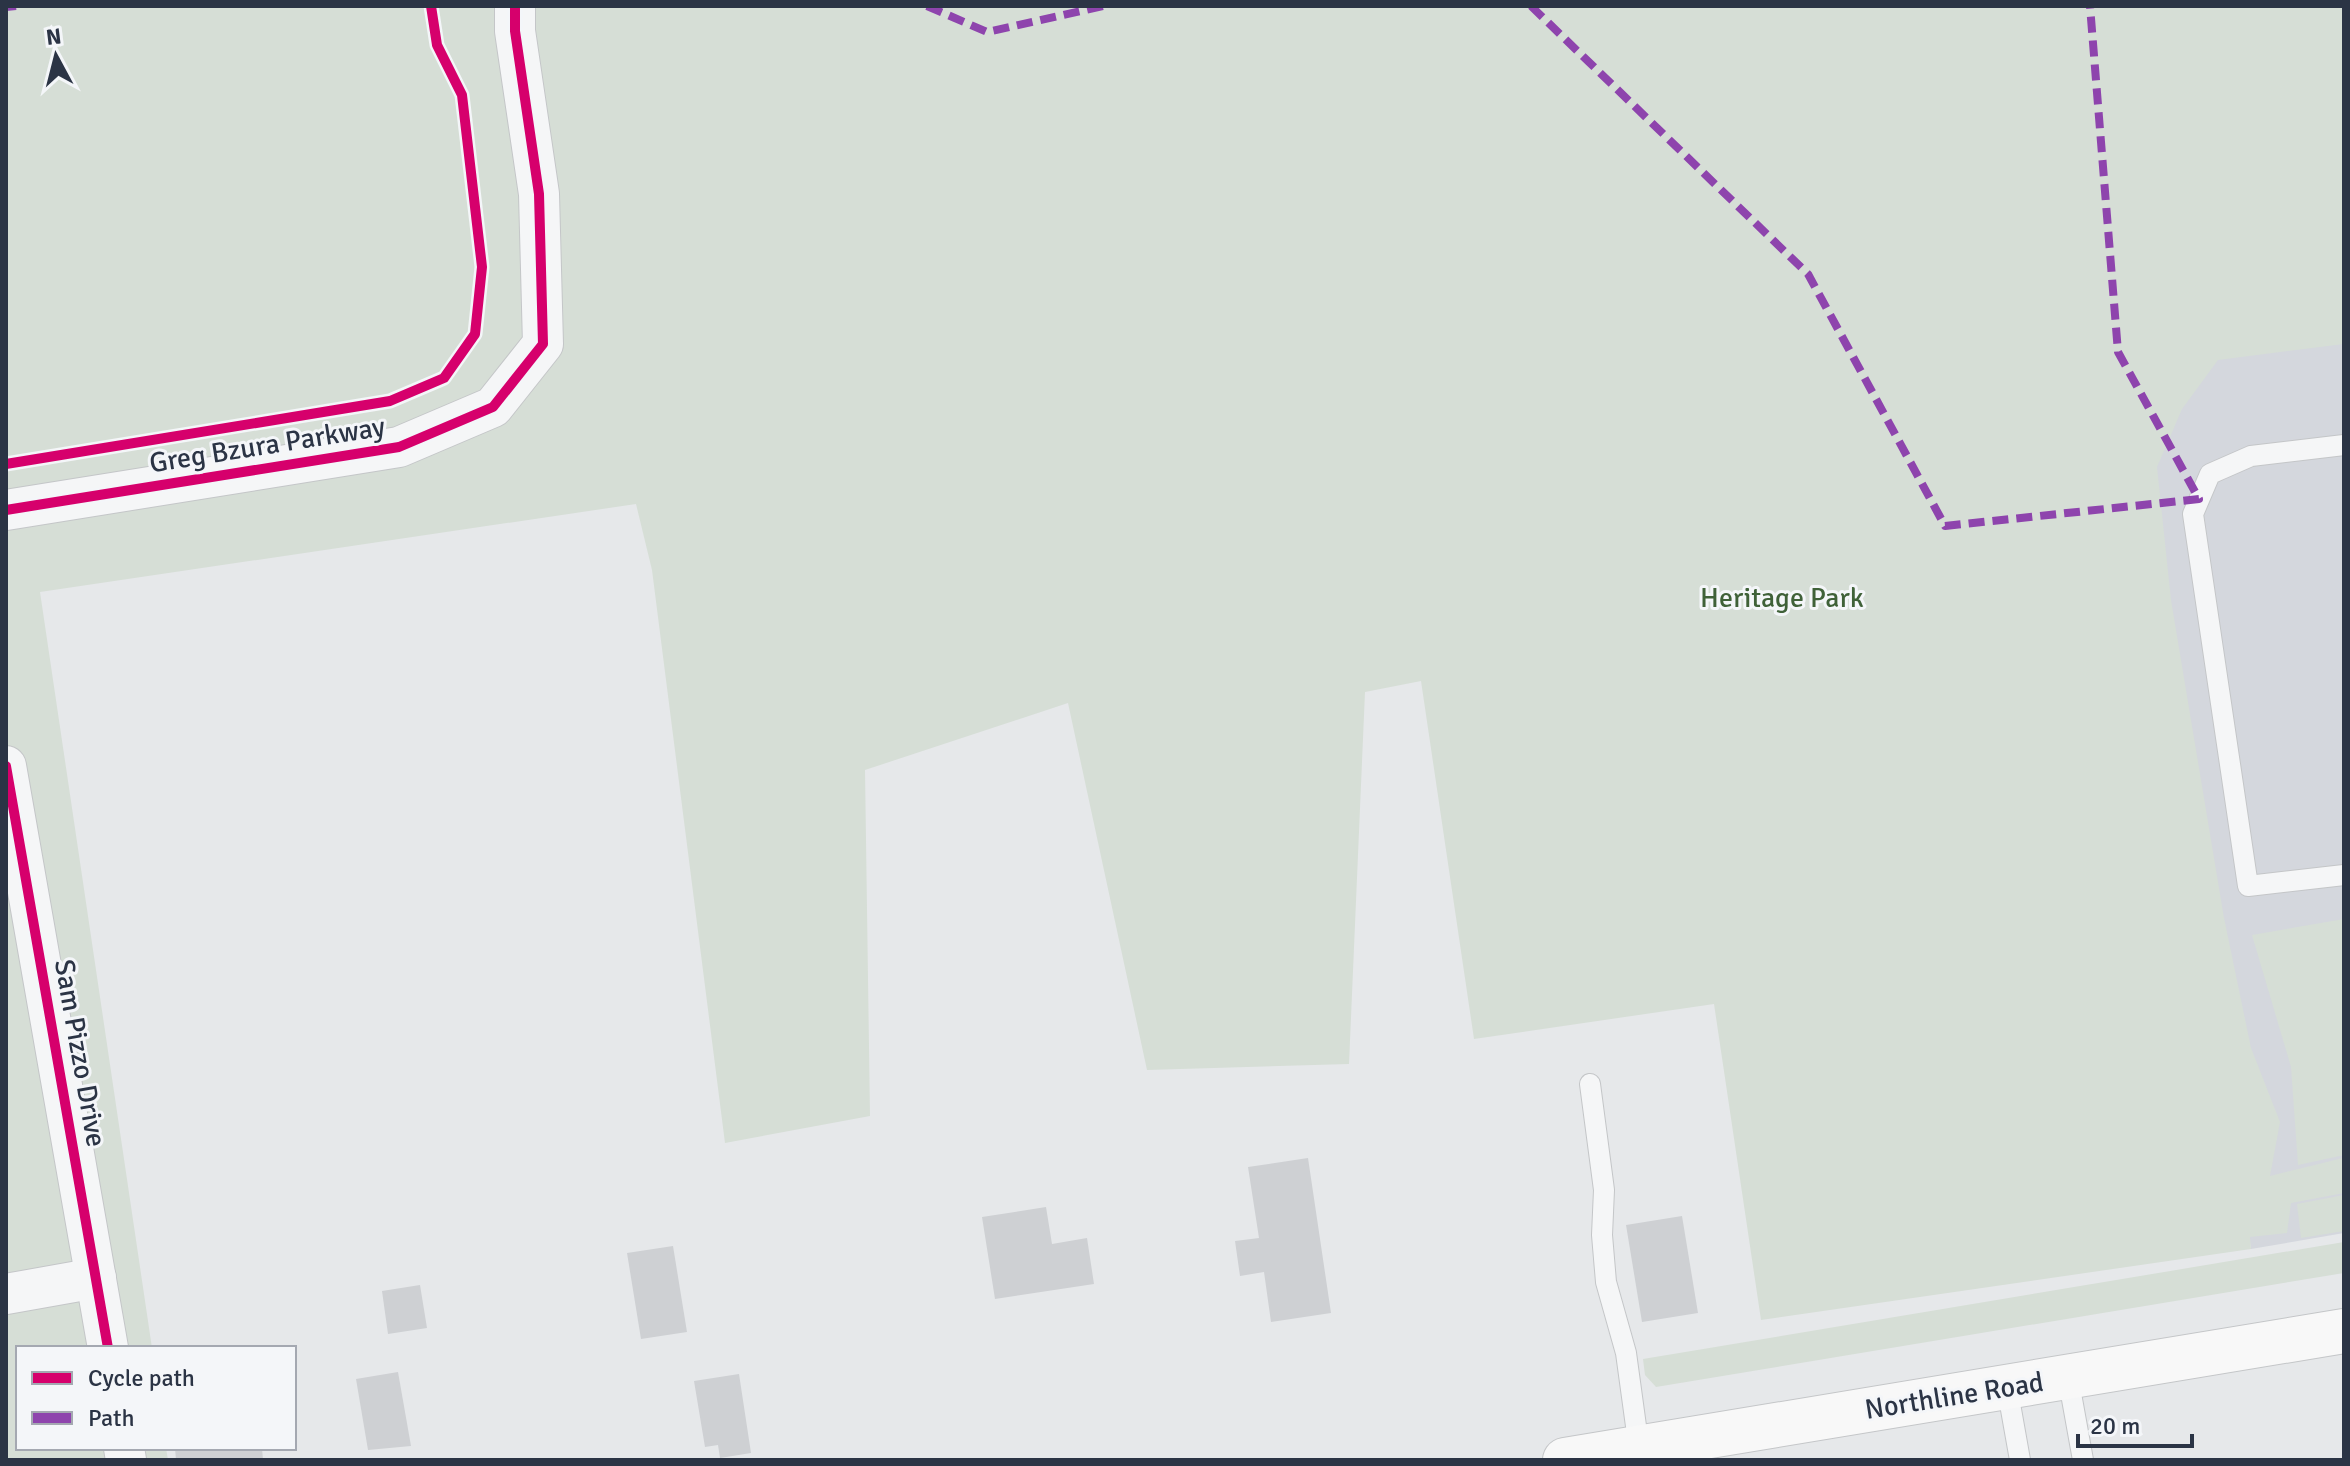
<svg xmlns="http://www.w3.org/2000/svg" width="2350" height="1466" viewBox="0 0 2350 1466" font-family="Signika,sans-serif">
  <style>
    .built { fill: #d4d7dd }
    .green { fill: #d6ded6 }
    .building { fill: #ced0d3 }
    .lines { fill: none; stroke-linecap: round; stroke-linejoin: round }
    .lane-casing { stroke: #c4c6c8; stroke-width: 22 }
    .street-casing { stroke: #c4c6c8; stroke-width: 42 }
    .secondary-casing { stroke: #c4c6c8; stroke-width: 46 }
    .lane { stroke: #f5f6f7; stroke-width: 20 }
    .street { stroke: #f5f6f7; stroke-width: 40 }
    .secondary { stroke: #f8f8f8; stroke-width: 44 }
    .quiet { stroke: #8e44ad; stroke-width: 8; stroke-dasharray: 16 8; stroke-linecap: butt }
    .cycleway-casing { stroke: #f4f6f9; stroke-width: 15 }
    .cycleway { stroke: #d6006c; stroke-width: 10 }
    .labels { text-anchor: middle; stroke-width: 6; stroke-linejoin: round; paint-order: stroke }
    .street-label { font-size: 28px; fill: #2b3445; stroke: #f4f6f9 }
    .park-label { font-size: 28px; fill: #3f6138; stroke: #f4f6f9 }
  </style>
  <rect width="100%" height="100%" fill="#e6e8ea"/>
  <path class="built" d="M2067,6H2344V1233L2251,1249Z"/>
  <g class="green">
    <path d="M6,6H2344V344L2218,360L2182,409L2157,467L2171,600L2224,918L2251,1048L2280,1122L2270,1176L2343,1158L2344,1193L2291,1203L2287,1233L2250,1237L2251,1249L1761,1320L1714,1004L1474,1039L1421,681L1365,692L1349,1064L1147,1070L1068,703L865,770L870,1116L725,1143L652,570L636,504L40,592L152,1348H18V1448H166L168,1460H6Z"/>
    <path d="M2344,919V1155L2298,1165L2291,1067L2252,935Z"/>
    <path d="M2344,1195V1231L2301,1238L2297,1204Z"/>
    <path d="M2344,1242V1273L1656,1387L1645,1375L1643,1359Z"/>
  </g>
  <g class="building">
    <path d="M1308,1158L1331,1313L1271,1322L1264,1272L1240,1276L1235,1241L1259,1238L1248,1167Z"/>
    <path d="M1046,1207L1052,1244L1087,1238L1094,1284L995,1299L982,1217Z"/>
    <path d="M1682,1216L1698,1313L1642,1322L1626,1225Z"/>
    <path d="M673,1246L687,1332L641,1339L627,1253Z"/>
    <path d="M420,1285L427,1328L388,1334L382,1291Z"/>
    <path d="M398,1372L411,1446L368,1450L356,1379Z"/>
    <path d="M739,1374L751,1453L720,1458L718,1445L705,1447L694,1381Z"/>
    <path d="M175,1448H262L263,1460H176Z"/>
  </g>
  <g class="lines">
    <defs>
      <g id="lane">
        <path d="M2344,445L2251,456L2210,474L2193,514L2248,886L2344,875"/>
        <path d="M1590,1084L1604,1190L1602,1235L1606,1282L1626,1353L1639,1448"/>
        <path d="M2068,1377L2083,1460"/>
        <path d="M2007,1387L2020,1460"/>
      </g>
      <g id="street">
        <path d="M6,510L399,447L493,407L543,344L539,194L515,31V6"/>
        <path d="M6,766L108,1348"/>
        <path d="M6,1294L96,1278"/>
        <path d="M124,1448L126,1460"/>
      </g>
      <path id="secondary" d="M1565,1460L2344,1331"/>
    </defs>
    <use href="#lane" class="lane-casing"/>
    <use href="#street" class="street-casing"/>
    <use href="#secondary" class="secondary-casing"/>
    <use href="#lane" class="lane"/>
    <use href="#street" class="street"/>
    <use href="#secondary" class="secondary"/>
    <g class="quiet">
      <path d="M927,6L987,32L1103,6"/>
      <path d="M1531,6L1808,274L1945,526L2199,499L2118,352L2090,6"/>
      <path d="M6,7L16,6"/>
    </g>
    <defs>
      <g id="cycleway">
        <path d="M6,464L390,401L444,378L475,334L482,267L462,95L437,45L431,6"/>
        <path d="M6,510L399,447L493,407L543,344L539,194L515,31V6"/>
        <path d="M6,766L108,1348"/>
      </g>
    </defs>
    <use href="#cycleway" class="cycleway-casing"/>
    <use href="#cycleway" class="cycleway"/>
  </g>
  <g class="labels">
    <g class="street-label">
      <text transform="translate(267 444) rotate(-9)" y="10">Greg Bzura Parkway</text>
      <text transform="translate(81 1053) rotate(80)" y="10">Sam Pizzo Drive</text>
      <text transform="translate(1954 1395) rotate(-9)" y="10">Northline Road</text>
    </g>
    <g class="park-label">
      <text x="1782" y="607">Heritage Park</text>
    </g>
  </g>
  <rect width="2350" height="1466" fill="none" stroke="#2b3445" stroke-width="16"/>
  <rect x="16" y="1346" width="280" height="104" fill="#f4f6f9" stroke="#a4a8b1" stroke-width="2"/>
  <rect x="32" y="1372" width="40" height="12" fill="#d6006c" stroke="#a4a8b1" stroke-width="2"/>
  <text x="88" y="1386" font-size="24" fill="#2b3445">Cycle path</text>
  <rect x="32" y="1412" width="40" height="12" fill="#8e44ad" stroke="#a4a8b1" stroke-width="2"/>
  <text x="88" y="1426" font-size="24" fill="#2b3445">Path</text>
  <g transform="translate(56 56) rotate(353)" stroke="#f4f6f9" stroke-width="6" paint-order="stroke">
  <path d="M0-6L14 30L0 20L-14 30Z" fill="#2b3445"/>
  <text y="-12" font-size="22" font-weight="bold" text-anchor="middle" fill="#2b3445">N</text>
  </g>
  <path d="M2078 1434v12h114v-12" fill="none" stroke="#2b3445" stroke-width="4"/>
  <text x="2090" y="1434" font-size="24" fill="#2b3445" stroke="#f4f6f9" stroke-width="6" paint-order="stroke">20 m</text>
</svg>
